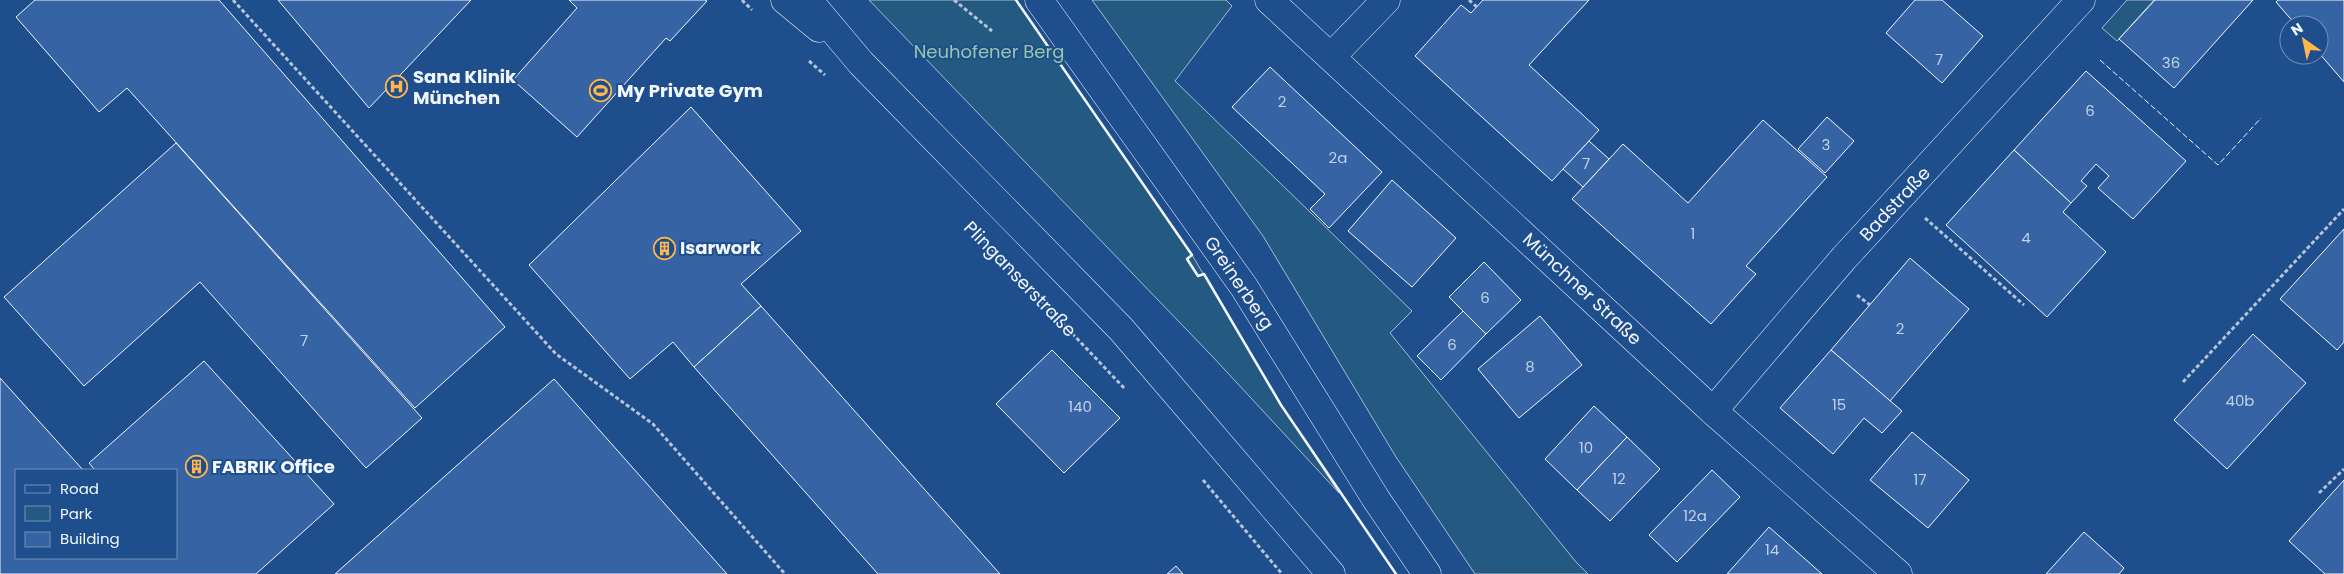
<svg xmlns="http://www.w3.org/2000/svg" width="2344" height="574" viewBox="0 0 2344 574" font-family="Poppins,sans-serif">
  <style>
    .green { fill: #245a82; stroke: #a8bbd7 }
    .building { fill: #3563a3; stroke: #f2f6ff }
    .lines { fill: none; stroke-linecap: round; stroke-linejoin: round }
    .minor-casing { stroke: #f2f6ff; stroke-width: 29 }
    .major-casing { stroke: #f2f6ff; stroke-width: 29 }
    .path { stroke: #b3c4dc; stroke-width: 3; stroke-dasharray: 4 2.5; stroke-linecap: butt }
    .minor { stroke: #1f4e8c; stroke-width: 28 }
    .major { stroke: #1f4e8c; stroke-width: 28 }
    .fence { stroke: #f2f6ff; stroke-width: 1; stroke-dasharray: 6 2.5; stroke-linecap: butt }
    .wall { stroke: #f2f6ff; stroke-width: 2.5 }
    .labels { text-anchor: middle; stroke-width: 4; stroke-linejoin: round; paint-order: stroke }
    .number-label { font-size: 15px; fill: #c3d1e8 }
    .park-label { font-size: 18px; fill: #97c8a6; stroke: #1f4e8c }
    .poi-label { font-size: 18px; font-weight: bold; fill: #f2f6ff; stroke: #1f4e8c; text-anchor: start }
    .street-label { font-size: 18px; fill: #f2f6ff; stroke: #1f4e8c }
  </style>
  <rect width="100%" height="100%" fill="#1f4e8c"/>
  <g class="green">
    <path d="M869,0H1016L1192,255L1281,405L1339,493L1212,356Z"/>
    <path d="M1092,0H1226L1232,6L1175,81L1412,311L1390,333L1576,562L1588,574H1475L1396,457L1263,236Z"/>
    <path d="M2127,0H2154L2117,41L2102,28Z"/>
  </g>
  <g class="building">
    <path d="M35,0H219L505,327L415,408L127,88L99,112L16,17Z"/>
    <path d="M278,0H471L369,108Z"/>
    <path d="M569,0H705L707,1L670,41L666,38L577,137L513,80L577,8Z"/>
    <path d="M1483,0H1589L1529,65L1599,130L1552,181L1415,56L1461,5L1471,13Z"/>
    <path d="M1915,0H1942L1983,36L1942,83L1886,33Z"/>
    <path d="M2155,0H2253L2174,88L2119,39Z"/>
    <path d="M2278,0H2344V82L2319,53V25H2296L2276,2Z"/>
    <path d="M1270,67L1382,172L1329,228L1310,209L1325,194L1232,107Z"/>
    <path d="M2086,71L2186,161L2133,219L2098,188L2109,176L2096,164L2081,181L2087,186L2071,203L2014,150Z"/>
    <path d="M691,107L801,231L741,284L761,306L694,367L673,342L630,379L529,265Z"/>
    <path d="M1827,117L1854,141L1825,173L1798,149Z"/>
    <path d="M1763,120L1827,177L1746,266L1756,274L1711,324L1572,199L1623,144L1688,203Z"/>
    <path d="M1589,141L1609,159L1583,187L1563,169Z"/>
    <path d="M176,143L422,418L366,468L200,282L84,386L4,297Z"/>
    <path d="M2014,150L2071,203L2063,212L2106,252L2047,317L1946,225Z"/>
    <path d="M1392,180L1456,238L1412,287L1348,231Z"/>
    <path d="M2344,229V342L2337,350L2280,299Z"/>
    <path d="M1910,258L1969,309L1890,401L1831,350Z"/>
    <path d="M1484,262L1521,300L1486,334L1449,297Z"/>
    <path d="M761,306L1000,574H878L694,367Z"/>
    <path d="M1463,311L1486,334L1441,380L1417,356Z"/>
    <path d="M1540,316L1582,365L1519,418L1478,369Z"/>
    <path d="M2253,334L2306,383L2227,469L2174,420Z"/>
    <path d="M1052,350L1120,418L1064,473L996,404Z"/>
    <path d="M1831,350L1902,411L1882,433L1864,418L1833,454L1780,408Z"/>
    <path d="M204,361L334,504L256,574H0V378L83,470H16V558H176V470H95L89,463Z"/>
    <path d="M554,379L727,574H335Z"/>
    <path d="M1594,406L1627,437L1577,490L1545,459Z"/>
    <path d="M1912,432L1969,480L1928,528L1870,480Z"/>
    <path d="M1627,437L1660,469L1610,521L1577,490Z"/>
    <path d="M1712,470L1740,497L1677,562L1649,535Z"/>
    <path d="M2344,480V574H2325L2289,541Z"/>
    <path d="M1769,527L1822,574H1727Z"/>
    <path d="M2084,532L2124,568L2119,574H2046Z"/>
    <path d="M1176,566L1183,574H1167Z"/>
  </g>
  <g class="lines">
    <defs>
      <g id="minor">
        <path d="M1039,0L1244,287L1376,499L1427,574"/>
        <path d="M1269,0L1713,411L1898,574"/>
        <path d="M1331,57L1386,0"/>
        <path d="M1713,411L1844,258L2081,0"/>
      </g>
      <g id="major">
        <path d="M785,0L819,28"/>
        <path d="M808,0L861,63L1121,329L1331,574"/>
      </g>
    </defs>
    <use href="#minor" class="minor-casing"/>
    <use href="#major" class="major-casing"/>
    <g class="path">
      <path d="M233,0L556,354L653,424L785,574"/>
      <path d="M742,0L752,10"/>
      <path d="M954,0L992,31"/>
      <path d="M1469,0L1477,7"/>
      <path d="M809,61L825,75"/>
      <path d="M1925,218L2024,305"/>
      <path d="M969,225L1125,389"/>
      <path d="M1857,295L1870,305"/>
      <path d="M2183,382L2344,209"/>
      <path d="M1203,480L1282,574"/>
      <path d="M2319,493L2344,469"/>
    </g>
    <use href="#minor" class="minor"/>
    <use href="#major" class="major"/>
    <path class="fence" d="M2100,60L2218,165L2261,118"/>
    <path class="wall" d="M1016,0L1192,255L1187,259L1198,276L1204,274L1281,405L1396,574"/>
  </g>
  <defs>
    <symbol id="hospital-ring" viewBox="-11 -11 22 22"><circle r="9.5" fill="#1f4e8c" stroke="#ffb74d" stroke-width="1.5"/><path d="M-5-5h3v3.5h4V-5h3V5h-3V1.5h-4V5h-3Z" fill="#ffb74d"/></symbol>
    <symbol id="stadium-ring" viewBox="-11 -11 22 22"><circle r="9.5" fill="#1f4e8c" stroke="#ffb74d" stroke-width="1.5"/><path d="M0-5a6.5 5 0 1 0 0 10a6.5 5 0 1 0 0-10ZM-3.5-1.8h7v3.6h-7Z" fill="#ffb74d"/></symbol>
    <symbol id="building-ring" viewBox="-11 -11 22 22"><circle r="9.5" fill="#1f4e8c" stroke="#ffb74d" stroke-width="1.5"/><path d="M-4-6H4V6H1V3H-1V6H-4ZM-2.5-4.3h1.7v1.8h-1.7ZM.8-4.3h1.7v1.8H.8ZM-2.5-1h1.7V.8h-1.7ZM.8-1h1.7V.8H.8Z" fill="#ffb74d"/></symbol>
  </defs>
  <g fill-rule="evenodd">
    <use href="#hospital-ring" x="384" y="74" width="25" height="25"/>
    <use href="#stadium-ring" x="588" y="78" width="25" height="25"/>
    <use href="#building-ring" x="652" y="236" width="25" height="25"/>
    <use href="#building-ring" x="184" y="454" width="25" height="25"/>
  </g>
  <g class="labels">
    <g class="number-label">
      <text x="1939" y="65">7</text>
      <text x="2171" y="68">36</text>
      <text x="1282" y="107">2</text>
      <text x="2090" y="116">6</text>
      <text x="1826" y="150">3</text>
      <text x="1338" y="163">2a</text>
      <text x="1586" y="169">7</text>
      <text x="1693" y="239">1</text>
      <text x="2026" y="243">4</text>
      <text x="1485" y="303">6</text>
      <text x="1900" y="334">2</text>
      <text x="304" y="346">7</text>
      <text x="1452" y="350">6</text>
      <text x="1530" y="372">8</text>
      <text x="2240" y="406">40b</text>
      <text x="1839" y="410">15</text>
      <text x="1080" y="412">140</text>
      <text x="1586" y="453">10</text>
      <text x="1619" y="484">12</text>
      <text x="1920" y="485">17</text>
      <text x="1695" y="521">12a</text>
      <text x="1772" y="555">14</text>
    </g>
    <g class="park-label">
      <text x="989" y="58">Neuhofener Berg</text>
    </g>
    <g class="poi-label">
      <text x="413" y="83">Sana Klinik<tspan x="413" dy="21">München</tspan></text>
      <text x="617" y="97">My Private Gym</text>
      <text x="680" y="254">Isarwork</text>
      <text x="212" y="473">FABRIK Office</text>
    </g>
    <g class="street-label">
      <text transform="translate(1895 204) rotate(-47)" y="6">Badstraße</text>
      <text transform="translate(1020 279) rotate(46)" y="6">Plinganserstraße</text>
      <text transform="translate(1239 283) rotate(56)" y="6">Greinerberg</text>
      <text transform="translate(1582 289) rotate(43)" y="6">Münchner Straße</text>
    </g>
  </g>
  <rect x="15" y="469" width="162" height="90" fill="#1f4e8c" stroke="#7391ba"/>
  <rect x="25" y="485" width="25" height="8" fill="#1f4e8c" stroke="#7391ba"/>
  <text x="60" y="494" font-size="15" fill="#f2f6ff">Road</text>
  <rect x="25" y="506" width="25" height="15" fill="#245a82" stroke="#7391ba"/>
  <text x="60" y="519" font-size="15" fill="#f2f6ff">Park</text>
  <rect x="25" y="532" width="25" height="15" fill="#3563a3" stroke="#7391ba"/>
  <text x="60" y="544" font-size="15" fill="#f2f6ff">Building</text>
  <g transform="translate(2304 40) rotate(327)"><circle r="24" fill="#1f4e8c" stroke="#7391ba"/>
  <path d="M0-4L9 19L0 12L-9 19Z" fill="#ffb74d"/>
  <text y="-8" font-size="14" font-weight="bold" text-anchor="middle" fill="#f2f6ff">N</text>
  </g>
</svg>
